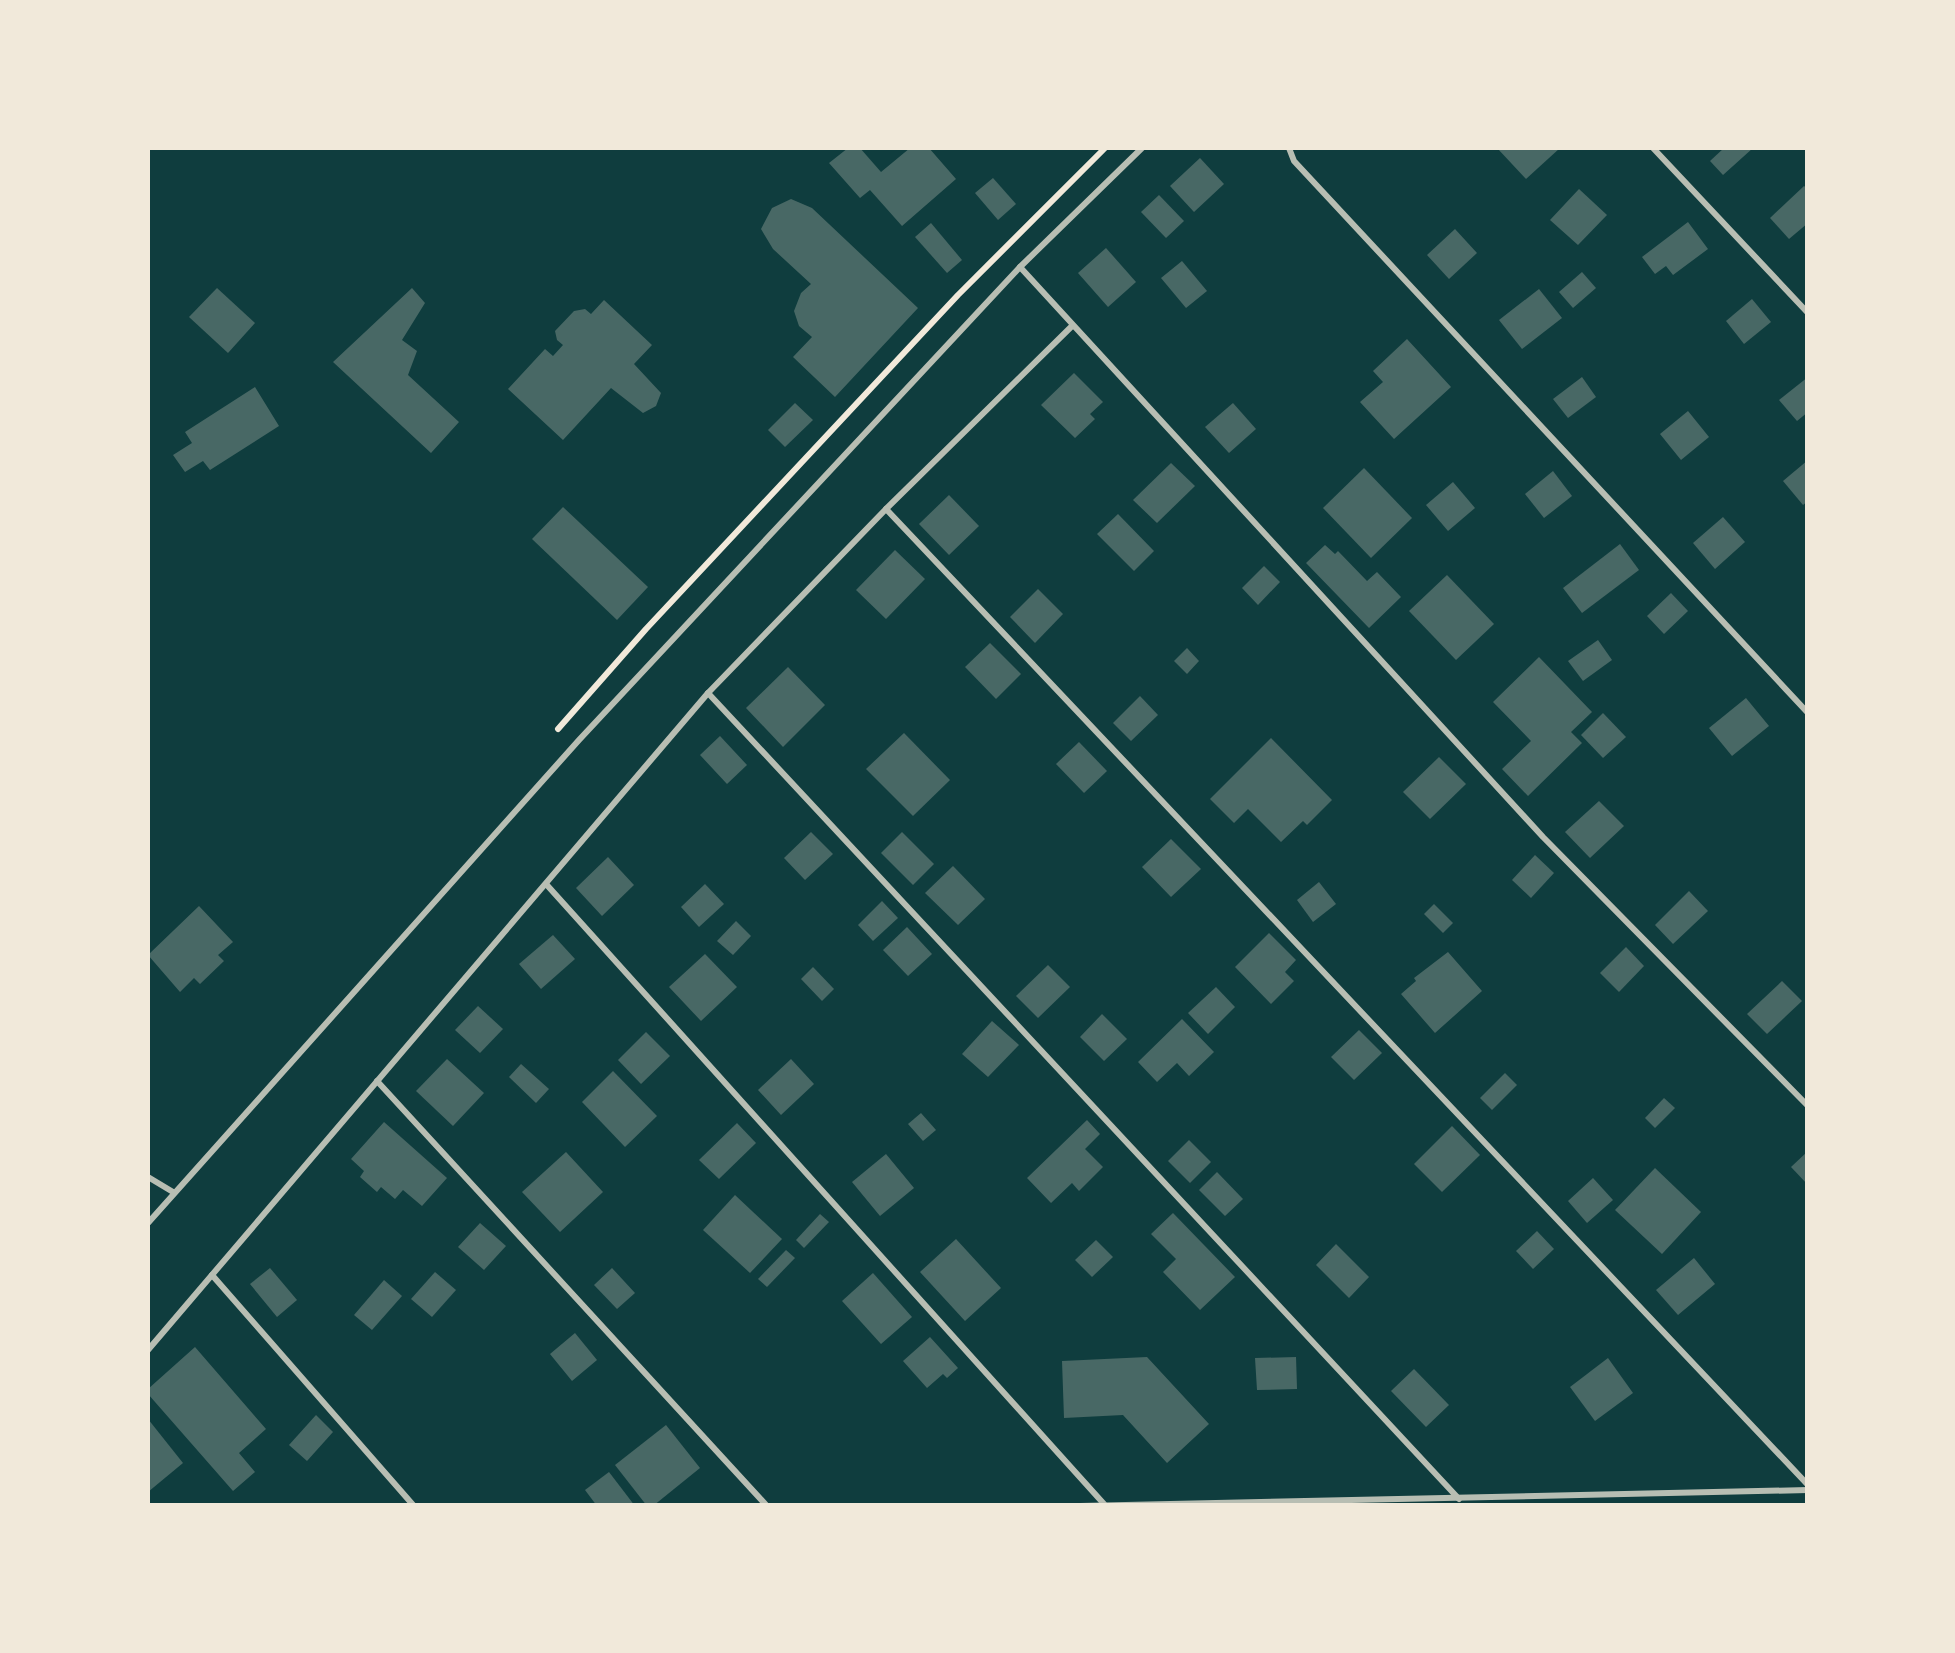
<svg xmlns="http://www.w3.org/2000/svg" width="1955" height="1653" viewBox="0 0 1955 1653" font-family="Inter,sans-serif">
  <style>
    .building { fill: #486865 }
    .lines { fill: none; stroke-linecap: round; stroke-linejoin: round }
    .path { stroke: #f1e9da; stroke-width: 6 }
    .service { stroke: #b8beb3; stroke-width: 6 }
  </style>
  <rect width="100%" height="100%" fill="#0f3d3e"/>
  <g class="building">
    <path d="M848,148H860L881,172L910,148H929L956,179L902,226L870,190L860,198L829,163Z"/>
    <path d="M1497,148H1560L1526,179Z"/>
    <path d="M1724,148H1753L1723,175L1710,161Z"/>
    <path d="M1200,158L1224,184L1194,212L1170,186Z"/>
    <path d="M993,178L1016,204L998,220L975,193Z"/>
    <path d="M1804,186L1808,189V223L1789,239L1770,218Z"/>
    <path d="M1579,189L1607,215L1578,245L1550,220Z"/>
    <path d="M1159,195L1184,221L1166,238L1141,212Z"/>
    <path d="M791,199L812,208L918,308L835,397L793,357L812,337L799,326L794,311L801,293L811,284L773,249L761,229L772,208Z"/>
    <path d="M1688,222L1708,249L1673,275L1666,266L1655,274L1642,257Z"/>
    <path d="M931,223L962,260L947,273L915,237Z"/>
    <path d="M1455,229L1477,253L1449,279L1427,255Z"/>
    <path d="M1106,248L1136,282L1108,307L1078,273Z"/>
    <path d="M1182,261L1207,291L1186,308L1161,278Z"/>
    <path d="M1582,272L1596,288L1573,308L1559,292Z"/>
    <path d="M217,288L255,323L228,353L189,317Z"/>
    <path d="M412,288L425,303L402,340L417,351L408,375L459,422L431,453L333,362Z"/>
    <path d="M1539,289L1562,318L1522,349L1499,320Z"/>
    <path d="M1752,299L1771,322L1744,344L1726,321Z"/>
    <path d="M604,300L652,345L634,364L661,393L656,406L643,413L611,388L563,440L508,389L545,349L553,356L563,345L557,340L555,331L574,311L585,309L591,314Z"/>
    <path d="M1407,339L1451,387L1394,439L1360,402L1383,382L1373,371Z"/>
    <path d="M1074,373L1103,402L1090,414L1095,419L1075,438L1041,405Z"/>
    <path d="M1582,377L1596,397L1568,418L1553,399Z"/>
    <path d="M1808,377V412L1797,421L1779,400Z"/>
    <path d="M255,387L279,426L210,470L203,461L185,472L173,455L192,443L185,432Z"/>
    <path d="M795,403L813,420L785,447L768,430Z"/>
    <path d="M1233,403L1256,429L1229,453L1205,427Z"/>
    <path d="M1688,411L1709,437L1681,460L1660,434Z"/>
    <path d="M1808,460V501L1803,505L1783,481Z"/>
    <path d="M1171,463L1195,486L1157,523L1133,500Z"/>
    <path d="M1364,468L1412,518L1371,558L1323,508Z"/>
    <path d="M1553,471L1572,496L1544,518L1525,494Z"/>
    <path d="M1453,482L1475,508L1448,531L1426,505Z"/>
    <path d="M949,495L979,526L949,555L919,524Z"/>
    <path d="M563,507L648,587L617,620L532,539Z"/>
    <path d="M1118,514L1154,551L1134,571L1097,534Z"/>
    <path d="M1723,517L1745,542L1715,569L1693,543Z"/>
    <path d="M1620,544L1639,570L1582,613L1563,588Z"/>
    <path d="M1325,545L1335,554L1338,551L1367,581L1377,572L1401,597L1369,628L1306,563Z"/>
    <path d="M895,550L925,579L886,619L856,590Z"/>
    <path d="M1264,566L1280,582L1258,605L1242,588Z"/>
    <path d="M1447,575L1494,624L1456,660L1409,611Z"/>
    <path d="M1038,589L1063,614L1035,643L1010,617Z"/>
    <path d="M1671,593L1688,611L1664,634L1647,616Z"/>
    <path d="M1598,640L1612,660L1583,681L1568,661Z"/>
    <path d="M990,643L1021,674L996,699L965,667Z"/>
    <path d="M1187,648L1199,661L1187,674L1174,661Z"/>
    <path d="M1539,657L1592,712L1571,732L1582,743L1528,796L1502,769L1531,741L1493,702Z"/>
    <path d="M788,667L825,705L783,747L746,708Z"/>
    <path d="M1140,696L1158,715L1131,741L1113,723Z"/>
    <path d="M1746,698L1769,726L1732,756L1709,728Z"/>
    <path d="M1603,713L1626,737L1603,758L1581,735Z"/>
    <path d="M904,733L950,780L913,816L866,769Z"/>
    <path d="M720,736L747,765L727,784L700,755Z"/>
    <path d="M1271,738L1332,800L1307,825L1303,821L1281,842L1248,809L1234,823L1210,799Z"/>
    <path d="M1079,742L1107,771L1084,793L1056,764Z"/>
    <path d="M1439,757L1466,784L1430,819L1403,792Z"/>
    <path d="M1599,801L1624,826L1590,858L1565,832Z"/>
    <path d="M811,832L833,854L805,880L784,858Z"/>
    <path d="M902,832L934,864L913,885L881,853Z"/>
    <path d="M1171,839L1201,869L1171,897L1142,867Z"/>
    <path d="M1535,855L1554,873L1531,898L1512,880Z"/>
    <path d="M608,857L634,885L602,916L576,888Z"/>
    <path d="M953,866L985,899L958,925L925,893Z"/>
    <path d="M1319,882L1336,904L1313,922L1297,900Z"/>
    <path d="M705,884L724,904L699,927L681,907Z"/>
    <path d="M1689,891L1708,911L1673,944L1655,925Z"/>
    <path d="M882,901L898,918L873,941L858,925Z"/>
    <path d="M1434,904L1453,923L1443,933L1424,914Z"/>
    <path d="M199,906L233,942L218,955L224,961L200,984L194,978L180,992L148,955Z"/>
    <path d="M736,921L751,936L733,955L717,941Z"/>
    <path d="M907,927L932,954L908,976L883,950Z"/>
    <path d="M1269,933L1296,960L1285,972L1294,981L1271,1004L1235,967Z"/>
    <path d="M553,935L575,959L541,989L519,964Z"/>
    <path d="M1626,947L1644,966L1619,992L1600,973Z"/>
    <path d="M1448,952L1482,991L1435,1033L1401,994L1416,981L1414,978Z"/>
    <path d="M705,954L737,987L701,1021L669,987Z"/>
    <path d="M1048,965L1070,987L1038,1018L1016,996Z"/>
    <path d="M813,967L834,989L822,1001L801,979Z"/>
    <path d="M1782,981L1802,1001L1767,1034L1747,1014Z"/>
    <path d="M1216,987L1235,1007L1208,1034L1188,1013Z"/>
    <path d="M478,1006L503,1029L480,1053L455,1030Z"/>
    <path d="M1102,1014L1127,1039L1104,1061L1080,1037Z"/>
    <path d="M1182,1019L1214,1052L1189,1076L1177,1063L1157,1082L1138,1062Z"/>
    <path d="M992,1021L1019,1045L988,1077L962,1054Z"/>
    <path d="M1359,1030L1382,1053L1354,1080L1331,1057Z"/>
    <path d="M646,1032L670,1056L641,1084L618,1060Z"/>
    <path d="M447,1059L484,1093L453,1126L416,1091Z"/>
    <path d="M791,1059L814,1084L781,1115L758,1090Z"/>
    <path d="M521,1064L549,1089L536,1103L509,1077Z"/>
    <path d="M613,1071L657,1116L625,1147L582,1102Z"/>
    <path d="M1505,1073L1517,1085L1492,1110L1480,1098Z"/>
    <path d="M1664,1098L1675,1108L1655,1128L1645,1118Z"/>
    <path d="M921,1113L936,1130L923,1141L908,1124Z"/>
    <path d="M1087,1120L1100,1134L1085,1149L1103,1167L1079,1191L1072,1183L1051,1203L1027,1178Z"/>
    <path d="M384,1122L447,1178L422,1206L403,1190L395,1199L381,1187L377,1192L360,1177L364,1171L351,1159Z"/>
    <path d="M737,1123L756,1143L719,1179L699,1160Z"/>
    <path d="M1452,1126L1480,1155L1442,1192L1414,1164Z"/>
    <path d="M1189,1140L1211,1162L1190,1183L1168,1161Z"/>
    <path d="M1808,1151V1185L1791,1167Z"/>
    <path d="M566,1152L603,1192L560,1232L522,1192Z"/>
    <path d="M886,1154L914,1188L880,1216L852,1182Z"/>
    <path d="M1655,1168L1701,1212L1662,1254L1615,1210Z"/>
    <path d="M1217,1172L1243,1199L1225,1216L1199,1190Z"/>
    <path d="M1593,1178L1613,1200L1587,1223L1568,1201Z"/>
    <path d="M735,1195L782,1239L750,1273L703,1230Z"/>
    <path d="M1173,1213L1235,1277L1200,1310L1163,1272L1176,1259L1151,1234Z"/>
    <path d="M820,1214L829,1222L804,1248L796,1240Z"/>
    <path d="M480,1223L506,1246L484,1270L458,1247Z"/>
    <path d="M1537,1231L1554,1249L1533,1269L1516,1251Z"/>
    <path d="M956,1239L1001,1288L965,1321L920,1272Z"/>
    <path d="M1096,1240L1113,1257L1092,1277L1075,1260Z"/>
    <path d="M1336,1244L1369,1277L1349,1298L1316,1265Z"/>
    <path d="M786,1250L795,1258L767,1287L758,1279Z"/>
    <path d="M1694,1258L1715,1284L1678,1315L1656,1290Z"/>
    <path d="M270,1268L297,1300L277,1317L250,1284Z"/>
    <path d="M612,1268L635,1293L617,1309L594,1285Z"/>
    <path d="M435,1272L456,1290L432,1317L411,1299Z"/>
    <path d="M873,1273L912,1317L881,1344L842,1301Z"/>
    <path d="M384,1280L402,1296L372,1330L354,1315Z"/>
    <path d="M575,1333L597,1360L572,1381L550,1354Z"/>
    <path d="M930,1337L958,1368L947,1378L943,1374L927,1388L903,1361Z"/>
    <path d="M195,1347L266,1429L239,1453L255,1472L233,1491L148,1394V1389Z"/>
    <path d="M1147,1357L1209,1424L1167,1463L1123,1415L1064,1418L1062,1361Z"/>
    <path d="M1296,1357L1297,1389L1257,1390L1255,1358Z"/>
    <path d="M1608,1358L1633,1393L1595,1421L1570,1387Z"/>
    <path d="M1414,1369L1449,1405L1426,1427L1391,1391Z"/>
    <path d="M316,1415L333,1432L307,1461L289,1445Z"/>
    <path d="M148,1419L183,1463L148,1492Z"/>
    <path d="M666,1425L700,1468L653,1506H647L615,1465Z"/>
    <path d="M609,1472L635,1506H597L585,1490Z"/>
  </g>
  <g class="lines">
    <path class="path" d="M558,729L646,629L958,295L1105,148"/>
    <g class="service">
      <path d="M1289,148L1294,161L1808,713"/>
      <path d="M1653,148L1808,313"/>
      <path d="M1020,267L1543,837L1808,1106"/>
      <path d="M886,509L1808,1485"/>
      <path d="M708,693L1459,1499"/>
      <path d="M546,884L1104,1504"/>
      <path d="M377,1081L767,1506"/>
      <path d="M148,1177L173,1192"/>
      <path d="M148,1223L579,740L1020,267L1142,148"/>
      <path d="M212,1275L414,1506"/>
      <path d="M148,1350L708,693L886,509L1071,327"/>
      <path d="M1080,1506L1808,1490"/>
    </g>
  </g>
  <rect width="1955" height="1653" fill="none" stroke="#f1e9da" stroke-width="300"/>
</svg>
